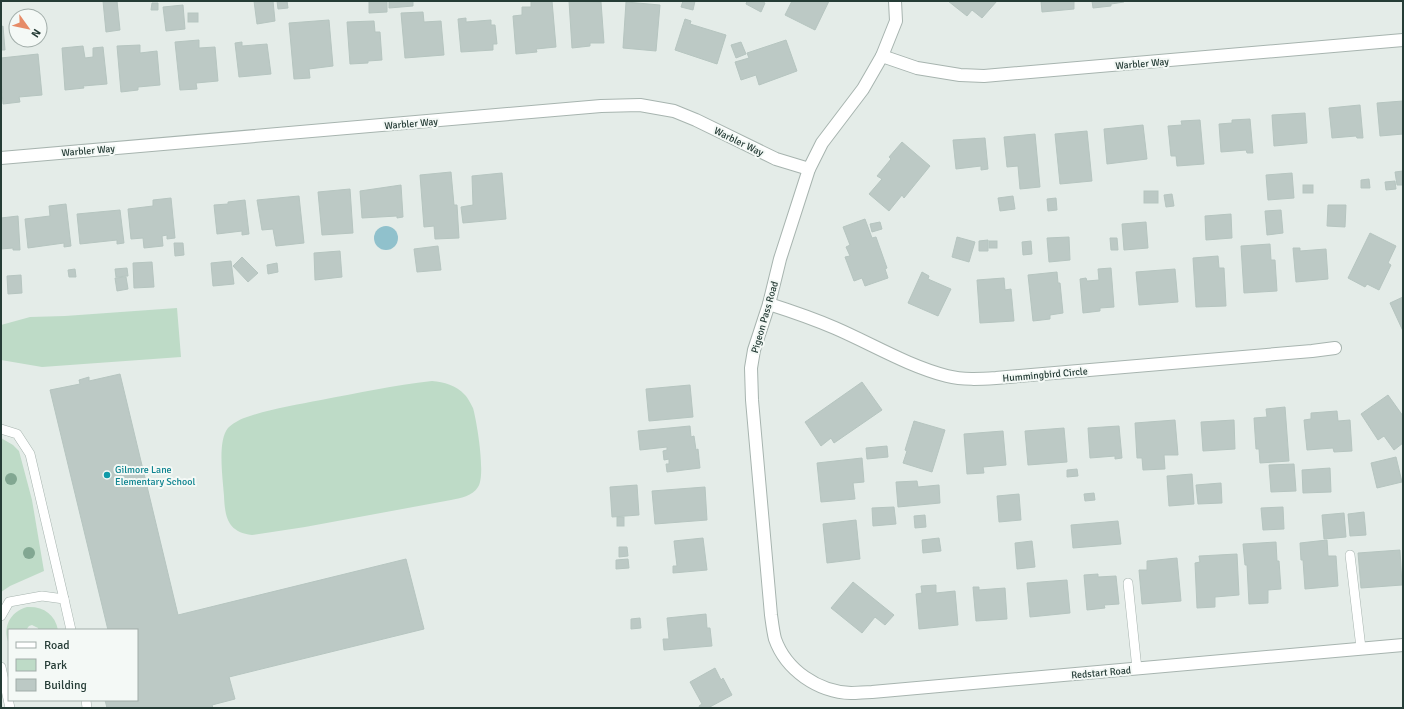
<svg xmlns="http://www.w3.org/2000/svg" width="1404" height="709" viewBox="0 0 1404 709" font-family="Signika,sans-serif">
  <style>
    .green { fill: #bedbc7 }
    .water { fill: #90c1cc }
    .building { fill: #bcc9c5; stroke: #b6c5c0 }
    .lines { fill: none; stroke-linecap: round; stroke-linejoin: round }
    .service-casing { stroke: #a7b4af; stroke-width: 10 }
    .minor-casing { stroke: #a7b4af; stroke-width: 14 }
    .service { stroke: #fff; stroke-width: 9 }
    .minor { stroke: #fff; stroke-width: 12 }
    .tree { fill: #82a792 }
    .culture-dot { fill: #0f9aa8; stroke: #f4f9f6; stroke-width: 1.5 }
    .labels { text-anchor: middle; stroke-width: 4; stroke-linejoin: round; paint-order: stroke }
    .street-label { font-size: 10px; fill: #253c36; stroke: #f4f9f6 }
    .culture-label { font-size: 10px; fill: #0d838f; stroke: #f4f9f6; text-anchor: start }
  </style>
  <rect width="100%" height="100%" fill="#e4ece8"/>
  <g class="green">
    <path d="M177,308L181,357L42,367L1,360V325L30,317L65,316Z"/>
    <path d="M432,381C444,382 456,385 465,395C468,398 471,404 473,408C477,422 486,476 478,487C473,496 460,498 451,500L305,527L252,535C228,532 225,518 224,496C223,479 217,441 228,428C232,424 239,420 244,418C269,409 295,405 321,400C358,393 394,385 432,381Z"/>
    <path d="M1,438L13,445L19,451L32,500L44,571L10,586L1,592Z"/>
    <path d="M27,607C43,606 55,614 58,630H38V628L32,625L29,626L26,630H9V644C2,627 10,612 27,607Z"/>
  </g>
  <circle class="water" cx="386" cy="238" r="12"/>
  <g class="building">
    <path d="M103,1H117L120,30L106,32Z"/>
    <path d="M254,1H273L275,21L257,24Z"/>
    <path d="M277,1H287L288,8L278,9Z"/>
    <path d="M369,1H387V12L369,13Z"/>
    <path d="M389,1H413V6L389,8Z"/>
    <path d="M531,1H552L556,47L536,49L537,52L516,54L513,16L522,15V7H531Z"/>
    <path d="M569,1L601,2L604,43H590V46L572,48Z"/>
    <path d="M683,1H695L693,10L681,7Z"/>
    <path d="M747,1H761L765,3L761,12L746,4Z"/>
    <path d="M792,1H829L815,30L785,15Z"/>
    <path d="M948,1H997L982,18L972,10L967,16Z"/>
    <path d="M1041,1H1074V9L1042,12Z"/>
    <path d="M1092,1H1124V2L1111,4V6L1093,8Z"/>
    <path d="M626,2L660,5L656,51L623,48Z"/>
    <path d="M152,3H158V10H151Z"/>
    <path d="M183,5L185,29L166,31L163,7Z"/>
    <path d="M423,12L424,22L441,21L444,55L405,58L401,13Z"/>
    <rect x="188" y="13" width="10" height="9"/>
    <path d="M466,18V22L491,20V25H495L497,44H493V50L461,52L458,19Z"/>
    <path d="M685,19L691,21L690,24L726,35L717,64L675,50Z"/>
    <path d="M329,20L333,66L309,69L310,78L294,79L289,23Z"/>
    <path d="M374,21L375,32H380L382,60L368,61V63L350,64L347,22Z"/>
    <path d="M3,26L5,50H1V27Z"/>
    <path d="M199,40V48L215,47L218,81L196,83L197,89L180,90L175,42Z"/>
    <path d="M786,40L797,71L759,85L756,75L741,80L735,62L749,58L747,53Z"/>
    <path d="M242,42V46L267,44L271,74L239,77L235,43Z"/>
    <path d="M741,42L746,54L736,58L731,45Z"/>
    <path d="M140,45V53L157,51L160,85L138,87V90L121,92L117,46Z"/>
    <path d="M83,46L85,58L93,57V48L103,47L107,84L83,86L84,88L65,90L62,48Z"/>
    <path d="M38,54L42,95L19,97L20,102L3,104L1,80V58Z"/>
    <path d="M1403,101V134L1380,136L1377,103Z"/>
    <path d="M1360,105L1363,138H1357L1356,136L1332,138L1329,108Z"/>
    <path d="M1305,113L1307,143L1274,146L1272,115Z"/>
    <path d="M1250,119L1253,153H1247L1246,150L1221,152L1219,124L1232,123V120Z"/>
    <path d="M1200,120L1204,164L1177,166L1176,156H1171L1168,126L1182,125L1181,121Z"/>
    <path d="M1143,125L1147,159L1107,164L1104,129Z"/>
    <path d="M1087,131L1092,181L1060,184L1055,134Z"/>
    <path d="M1035,134L1040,187L1020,189L1018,166L1007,167L1004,137Z"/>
    <path d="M985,138L988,169L981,170V166L956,169L953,140Z"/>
    <path d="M902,142L930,166L904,198L902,195L889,211L869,194L882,179L877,176L891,159L889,157Z"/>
    <path d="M1403,171V185H1397L1395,172Z"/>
    <path d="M451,172L454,205H457L459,238L435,239L434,226L424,227L420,175Z"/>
    <path d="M502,173L506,219L463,223L461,207L473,205L472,176Z"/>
    <path d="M1292,173L1294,198L1268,200L1266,175Z"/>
    <path d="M1369,179L1370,188H1361V180Z"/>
    <path d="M1395,181L1396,189L1386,190L1385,182Z"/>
    <path d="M401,185L403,217L397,218V216L362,218L360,191Z"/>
    <rect x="1303" y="185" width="10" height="8"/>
    <path d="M350,189L353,233L322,235L318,192Z"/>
    <rect x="1144" y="191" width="14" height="12"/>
    <path d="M1172,194L1174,206L1166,207L1164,195Z"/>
    <path d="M299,196L304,243L276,246L273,229L262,230L257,200Z"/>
    <path d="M1013,196L1015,209L1000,211L998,198Z"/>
    <path d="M171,198L175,238L167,239V235L162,236L163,246L144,248L143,238L131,239L128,209L153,206V200Z"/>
    <path d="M1056,198L1057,210L1048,211L1047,199Z"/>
    <path d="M245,200L249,234L242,235V231L217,234L214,205L228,204V202Z"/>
    <path d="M66,204L71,246L64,247V243L28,248L25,219L50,216L49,206Z"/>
    <path d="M1328,205H1346L1345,227L1327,226Z"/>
    <path d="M120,210L124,243L117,244V240L80,244L77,214Z"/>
    <path d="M1281,210L1283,233L1267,235L1265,211Z"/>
    <path d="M1231,214L1232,238L1206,240L1205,216Z"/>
    <path d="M18,216L20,250H13V248L1,249V218Z"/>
    <path d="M865,219L872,238L876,237L887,268L885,269L888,278L865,286L862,278L854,281L845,257L850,256L846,247L850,245L843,227Z"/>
    <path d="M880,222L882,229L872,232L870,224Z"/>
    <path d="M1146,222L1148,248L1124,250L1122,224Z"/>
    <path d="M1370,233L1396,246L1388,263L1391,265L1379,290L1367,284L1365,287L1348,278Z"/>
    <path d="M957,237L975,242L969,262L952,257Z"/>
    <path d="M1069,237L1070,260L1049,262L1047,238Z"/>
    <path d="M1110,238H1117L1118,250H1111Z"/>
    <path d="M988,240V251H979V241Z"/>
    <rect x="989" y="241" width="8" height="7"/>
    <path d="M1031,241L1032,254L1023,255L1022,242Z"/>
    <path d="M174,243H183L184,255L175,256Z"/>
    <path d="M1270,244L1271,260H1275L1277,291L1244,293L1241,246Z"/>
    <path d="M438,246L441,270L417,272L414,249Z"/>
    <path d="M1293,248H1300V251L1326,249L1328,279L1296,282Z"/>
    <path d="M340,251L342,277L315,280L314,253Z"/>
    <path d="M1218,256L1219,268H1224L1226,306L1196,307L1193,258Z"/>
    <path d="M242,257L258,273L248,282L233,266Z"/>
    <path d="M231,261L234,284L213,286L211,263Z"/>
    <path d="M152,262L154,287L134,288L133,263Z"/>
    <path d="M277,263L278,272L268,274L267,265Z"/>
    <path d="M127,268L128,276L116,277L115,269Z"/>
    <path d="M1111,268L1114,307L1100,308V311L1083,313L1080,279L1086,278L1087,281L1099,280L1098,269Z"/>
    <path d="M75,269L76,277H69L68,270Z"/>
    <path d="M1175,269L1178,302L1139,305L1136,272Z"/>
    <path d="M922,272L929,276L928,279L951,289L938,316L908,303Z"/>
    <path d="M1057,272L1058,283H1060L1063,313L1050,315V319L1033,321L1028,275Z"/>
    <path d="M21,275L22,293L8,294L7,276Z"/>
    <path d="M126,277L128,289L117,291L115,278Z"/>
    <path d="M1004,278L1005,290L1011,289L1014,321L980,323L977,280Z"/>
    <path d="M1403,297V331L1390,303Z"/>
    <path d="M120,374L178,615L406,559L424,629L229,677L235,699L212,705L213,708H107L105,700H137V630H108L50,390L80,384L79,380L89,377V381Z"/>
    <path d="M862,382L882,410L834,443L831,438L821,446L805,422Z"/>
    <path d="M690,385L693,417L649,421L646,389Z"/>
    <path d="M1388,395L1403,416V443L1394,450L1384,436L1378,440L1361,414Z"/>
    <path d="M1285,407L1289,461L1260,463L1259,449H1256L1254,418L1267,417L1266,409Z"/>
    <path d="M1337,411L1338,421L1350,420L1352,451L1334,452L1333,448L1307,450L1304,420L1311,419V413Z"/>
    <path d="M1175,420L1178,455H1164L1165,469L1143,470L1142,458H1137L1135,423Z"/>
    <path d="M1234,420L1235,449L1203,451L1201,422Z"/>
    <path d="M914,421L945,430L932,472L903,463L907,451L905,450Z"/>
    <path d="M690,426L691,437L694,436L696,450L698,449L700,468L667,472L666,464H669V459L664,460L663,451L667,450V447L640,450L638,431Z"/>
    <path d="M1119,426L1122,458L1115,459V456L1090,458L1088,428Z"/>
    <path d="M1064,428L1067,462L1028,465L1025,431Z"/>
    <path d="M1003,431L1006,465L983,467L984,473L967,474L964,434Z"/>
    <path d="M887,446L888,457L867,459L866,448Z"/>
    <path d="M1396,457L1402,482L1377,488L1371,463Z"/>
    <path d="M862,458L864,482L853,483L855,499L821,502L817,463Z"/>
    <path d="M1294,464L1296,491L1271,492L1269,465Z"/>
    <path d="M1330,468L1331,492L1303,493L1302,470Z"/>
    <path d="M1077,469L1078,476L1067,477V470Z"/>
    <path d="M1192,474L1194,504L1169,506L1167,476Z"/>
    <path d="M917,481L918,487L939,485L940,503L898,507L896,482Z"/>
    <path d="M1221,483L1222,503L1198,504L1196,485Z"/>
    <path d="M637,485L639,515L612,517L610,487Z"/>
    <path d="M705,487L707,520L655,524L652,491Z"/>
    <path d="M1094,493L1095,500L1085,501L1084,494Z"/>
    <path d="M1019,494L1021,520L999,522L997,496Z"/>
    <path d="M894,507L896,524L873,526L872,508Z"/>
    <path d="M1283,507L1284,529L1263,530L1261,508Z"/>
    <path d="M1364,512L1366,535L1350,536L1348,514Z"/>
    <path d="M1344,513L1346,537L1324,539L1322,515Z"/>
    <path d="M925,515L926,527L915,528L914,516Z"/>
    <rect x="617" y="517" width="7" height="9"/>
    <path d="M856,520L860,559L827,563L823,524Z"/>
    <path d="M1118,521L1121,544L1073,548L1071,525Z"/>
    <path d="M703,538L707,570L673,573V566H677L674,541Z"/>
    <path d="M939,538L941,551L923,553L922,540Z"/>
    <path d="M1327,540L1328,556H1336L1338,586L1305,589L1303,560H1301L1300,543Z"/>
    <path d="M1032,541L1035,567L1017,569L1015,543Z"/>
    <path d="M1276,542L1277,561H1279L1281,589L1268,590V603L1249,604L1247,565H1245L1243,544Z"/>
    <path d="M619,547H627L628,556L619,557Z"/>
    <path d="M1400,550L1402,585L1361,588L1358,553Z"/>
    <path d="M1237,554L1239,595L1215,597V607L1197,608L1195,563L1200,562L1199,556Z"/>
    <path d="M1177,558L1181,601L1142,604L1139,570H1147V561Z"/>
    <path d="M628,559L629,568L616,569V560Z"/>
    <path d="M1098,574V577L1116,576L1119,604L1104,605L1105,608L1087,610L1084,575Z"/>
    <path d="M1067,580L1070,613L1030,617L1027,583Z"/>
    <path d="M853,582L894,615L885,625L875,617L862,633L831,608Z"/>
    <path d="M936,585V593L955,591L958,625L919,629L916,594L922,593L921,586Z"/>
    <path d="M973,587H979V590L1005,588L1007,619L976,621Z"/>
    <path d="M706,614L707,628H710L712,646L664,650L663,639H669L667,618Z"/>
    <path d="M640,618L641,628L631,629V619Z"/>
    <path d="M715,668L721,680L723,678L732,695L708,708H700L699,706L702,704L690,682Z"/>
  </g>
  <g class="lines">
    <defs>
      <g id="service">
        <path d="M1,429L17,434L30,454L64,599"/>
        <path d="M1350,555L1361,648"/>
        <path d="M1128,583L1137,669"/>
        <path d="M1,616L9,602L42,596L64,599L71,630"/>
        <path d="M1,667L10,708"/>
        <path d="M86,700L87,708"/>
      </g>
      <g id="minor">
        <path d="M895,1L896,21L882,56L863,89L822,143L809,169L780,259L769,304L754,350L751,368L752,400L771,615C772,622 773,631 775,639C786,670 818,692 851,693C858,693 865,692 872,692L1403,645"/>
        <path d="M882,56L917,68L960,75L984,76L1403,40"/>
        <path d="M1,158L601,106L640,105L674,111L696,120L776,159L809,169"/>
        <path d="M769,304C791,311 814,319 835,328C872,344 908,366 947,376C963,380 980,379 996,378L1312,351L1335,348"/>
      </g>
    </defs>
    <use href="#service" class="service-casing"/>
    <use href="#minor" class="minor-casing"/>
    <use href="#service" class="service"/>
    <use href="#minor" class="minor"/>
  </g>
  <g class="tree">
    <circle cx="11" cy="479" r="6"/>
    <circle cx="29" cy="553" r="6"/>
  </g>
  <circle class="culture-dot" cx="107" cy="475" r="4"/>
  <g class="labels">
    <g class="street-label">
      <text transform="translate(1142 63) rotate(-5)" y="4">Warbler Way</text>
      <text transform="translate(411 123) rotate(-5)" y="4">Warbler Way</text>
      <text transform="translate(739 141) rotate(26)" y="4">Warbler Way</text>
      <text transform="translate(88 150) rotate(-5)" y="4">Warbler Way</text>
      <text transform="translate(764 317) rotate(-74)" y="4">Pigeon Pass Road</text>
      <text transform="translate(1045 374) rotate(-5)" y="4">Hummingbird Circle</text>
      <text transform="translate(1101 672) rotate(-5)" y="4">Redstart Road</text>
    </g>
    <g class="culture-label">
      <text x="115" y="473">Gilmore Lane<tspan x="115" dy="12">Elementary School</tspan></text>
    </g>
  </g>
  <rect width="1404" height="709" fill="none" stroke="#253c36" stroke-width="4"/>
  <rect x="8" y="629" width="130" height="72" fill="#f4f9f6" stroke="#a1ada9"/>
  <rect x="16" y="642" width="20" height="6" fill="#ffffff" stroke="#a1ada9"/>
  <text x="44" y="649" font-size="12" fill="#253c36">Road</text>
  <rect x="16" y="659" width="20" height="12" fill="#bedbc7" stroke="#a1ada9"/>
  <text x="44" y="669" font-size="12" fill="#253c36">Park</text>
  <rect x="16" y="679" width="20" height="12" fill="#bcc9c5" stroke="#a1ada9"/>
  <text x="44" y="689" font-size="12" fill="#253c36">Building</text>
  <g transform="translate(28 28) rotate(123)"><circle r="19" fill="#f4f9f6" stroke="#a1ada9"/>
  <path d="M0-3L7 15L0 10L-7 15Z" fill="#e68b67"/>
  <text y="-6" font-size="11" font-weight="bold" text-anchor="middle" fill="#253c36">N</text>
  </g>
</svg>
